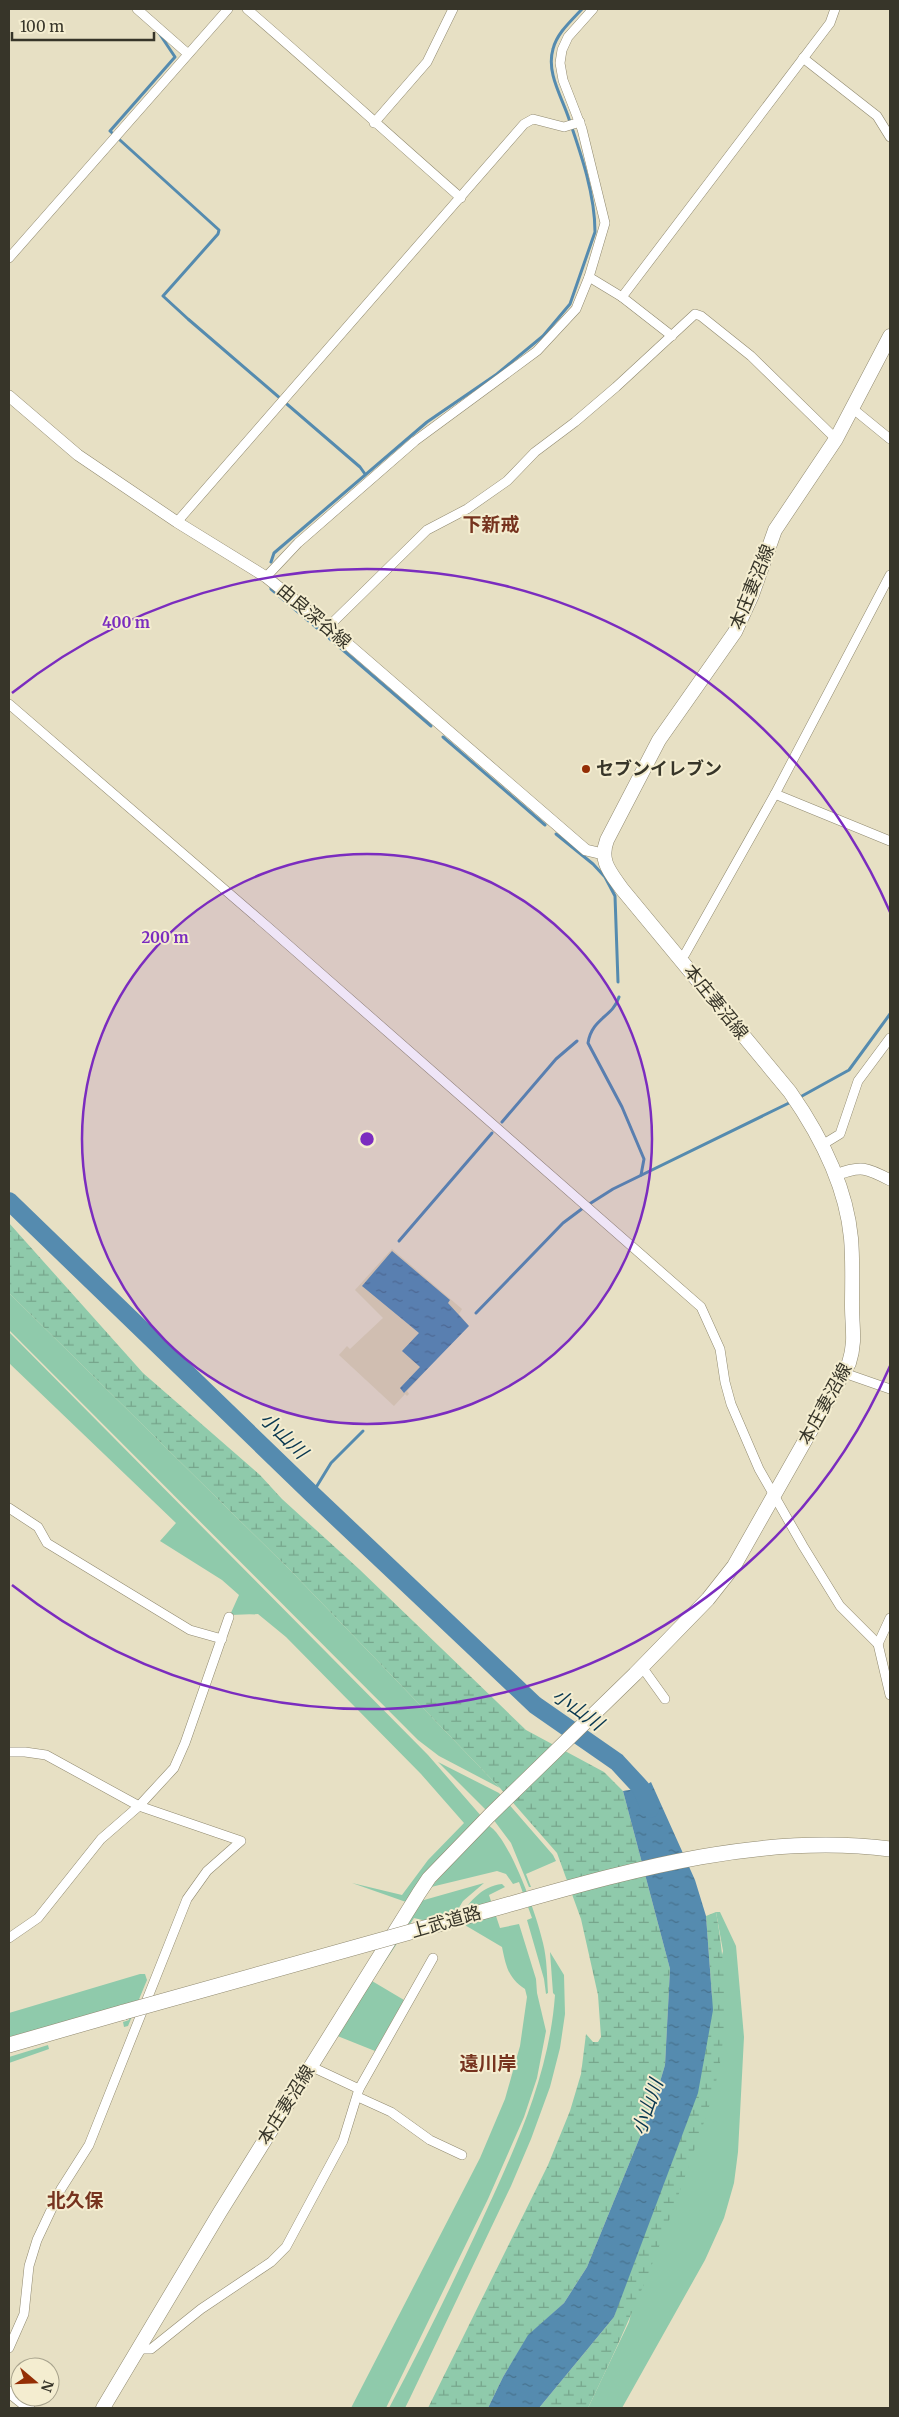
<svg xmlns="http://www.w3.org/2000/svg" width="899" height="2417" viewBox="0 0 899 2417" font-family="Merriweather,'Noto Sans JP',serif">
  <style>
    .built { fill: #dcd3b0 }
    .grass { fill: #8fcaab }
    .wetland { fill: url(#wetland-marsh) }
    .water { fill: url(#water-ripples) }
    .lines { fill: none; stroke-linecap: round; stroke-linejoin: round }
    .stream { stroke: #558baf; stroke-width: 3 }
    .river { stroke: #558baf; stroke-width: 18 }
    .street-casing { stroke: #90896f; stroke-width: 10 }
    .secondary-casing { stroke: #90896f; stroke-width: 12 }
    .primary-casing { stroke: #90896f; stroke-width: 15 }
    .highway-casing { stroke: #90896f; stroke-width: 16 }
    .street { stroke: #fff; stroke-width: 9 }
    .secondary { stroke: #fff; stroke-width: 11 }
    .primary { stroke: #fff; stroke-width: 14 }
    .highway { stroke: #fff; stroke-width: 15 }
    .highway-bridge-casing { stroke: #90896f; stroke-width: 16; stroke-linecap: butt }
    .highway-bridge { stroke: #fff; stroke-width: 15 }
    .ring { fill: none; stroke: #7b2cbf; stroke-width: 2.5 }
    .poi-dot { fill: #942e05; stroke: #f4edd0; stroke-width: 2 }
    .labels { text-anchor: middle; stroke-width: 4; stroke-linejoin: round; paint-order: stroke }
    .street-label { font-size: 18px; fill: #373529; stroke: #f4edd0 }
    .poi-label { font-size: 18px; font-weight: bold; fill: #373529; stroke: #f4edd0; text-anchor: start }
    .neighbourhood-label { font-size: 19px; font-weight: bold; fill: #76331e; stroke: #f4edd0 }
    .water-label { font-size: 19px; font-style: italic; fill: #07364f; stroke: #f4edd0 }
    .centre { fill: #7b2cbf; stroke: #f4edd0; stroke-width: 2.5 }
    .ring-label { font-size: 15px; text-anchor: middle; font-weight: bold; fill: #7b2cbf; stroke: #f4edd0; stroke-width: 4; stroke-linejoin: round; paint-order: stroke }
  </style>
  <defs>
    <pattern id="wetland-marsh" width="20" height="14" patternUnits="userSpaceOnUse" patternTransform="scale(1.25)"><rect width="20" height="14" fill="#8fcaab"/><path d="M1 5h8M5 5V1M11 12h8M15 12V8" fill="none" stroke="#76a58b"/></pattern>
    <pattern id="water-ripples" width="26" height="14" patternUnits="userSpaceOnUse" patternTransform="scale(1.25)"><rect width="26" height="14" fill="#558baf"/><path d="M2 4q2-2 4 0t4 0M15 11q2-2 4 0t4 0" fill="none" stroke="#47728e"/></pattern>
  </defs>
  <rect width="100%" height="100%" fill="#e7e0c4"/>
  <path class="built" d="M392,1249L462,1309L459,1314L468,1325L407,1391L409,1394L407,1396L405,1394L394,1406L339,1355L347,1346L350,1349L383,1318L355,1290Z"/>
  <g class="grass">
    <path d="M9,1293L291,1571L500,1788L439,1756L418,1740L9,1330Z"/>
    <path d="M9,1332L428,1755L482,1817L406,1902L352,1883L402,1895L428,1860L464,1823L421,1774L286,1637L258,1614L230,1615L239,1595L222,1580L160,1541L176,1523L9,1363Z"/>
    <path d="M438,1762L499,1793L553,1855L556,1861L526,1874L531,1887H529L511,1843L487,1811Z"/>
    <path d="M488,1825C510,1838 537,1916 543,1943C547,1959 547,1976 548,1993L546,1994L544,1979L527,1920L532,1918L519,1882L513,1884L506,1874L497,1871L431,1887Z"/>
    <path d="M484,1883L463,1901L448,1926L414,1918L372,1981L404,2000L375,2051L335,2035L417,1902Z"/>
    <path d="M502,1884L505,1887L489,1895L500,1928L519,1924L536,1979L537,1993L546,2031L537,2078L524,2117L488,2199L386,2408H351L480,2158L505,2099L520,2046L527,1997L525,1989C508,1978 506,1966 502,1947L458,1921C467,1904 481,1886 502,1884Z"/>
    <path d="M716,1912H720L736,1946L744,2037L738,2152L734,2183L724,2218L705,2260L622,2408H588L629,2322L723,1951Z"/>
    <path d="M550,1952L564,1975L565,2014L560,2048L550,2087L531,2139L511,2186L410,2398L405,2408H389C420,2350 449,2291 477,2231C512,2155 549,2079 555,1995L553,1993Z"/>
    <path d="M140,1974H145L147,1980L128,2026L124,2027L123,2022L129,2020L125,2006L9,2037V2013Z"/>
    <path d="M48,2045L49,2049L9,2063V2057Z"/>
  </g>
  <g class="wetland">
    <path d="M9,1223L143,1373L260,1475L282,1499L359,1569L526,1730L604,1772L623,1791L670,1969L665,2065L653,2105L587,2267L564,2303L528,2336L503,2377L488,2408H428L548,2165L570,2111L581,2074L586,2034L593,2042H598L601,2037L598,1995L581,1919L557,1853L500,1788L291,1571L9,1293Z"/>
    <path d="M716,1912C725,1962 728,2012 720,2063C714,2098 700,2133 688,2168C660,2250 626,2330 588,2408H539L614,2317L713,2010L706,1916Z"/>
  </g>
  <g class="water">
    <path d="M392,1251L450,1300L448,1303L469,1326L404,1393L400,1388L420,1367L402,1351L419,1333L362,1286Z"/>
    <path d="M651,1782L695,1880L706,1916L713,2010L698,2093L614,2317L539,2408H488L503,2377L528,2335L564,2303L587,2267L653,2105L665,2065L670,1969L623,1791L641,1788Z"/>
  </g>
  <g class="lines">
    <g class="stream">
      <path d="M159,33L175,57L110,131L219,230L218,234L163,296L188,319L360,467L365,474"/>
      <path d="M271,562L274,553L427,422L497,374L543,336L570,304L595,232C595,194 581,154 569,119C562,97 546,73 553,49C557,33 571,21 582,9"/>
      <path d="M271,585V589L317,628"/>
      <path d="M329,638L431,726"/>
      <path d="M443,737L545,825"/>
      <path d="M556,834L593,864L605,877L615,896L618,982"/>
      <path d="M619,997C613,1017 592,1018 588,1043L622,1107L644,1159L641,1175"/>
      <path d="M802,1096L849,1070L890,1014"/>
      <path d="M502,1122L556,1059L577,1041"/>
      <path d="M399,1241L492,1133"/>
      <path d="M476,1313L563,1223L583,1208L613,1189L789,1103"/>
      <path d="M312,1494L331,1463L363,1431"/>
    </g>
    <path class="river" d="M9,1201L312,1494L535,1705L617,1762L641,1788L650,1809"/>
    <defs>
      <g id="street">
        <path d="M137,9L187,53"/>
        <path d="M247,9C319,71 389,135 461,198"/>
        <path d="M803,58L877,116L890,137"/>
        <path d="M374,123L427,62L453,9"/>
        <path d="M9,258L228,9"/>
        <path d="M589,277L622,297L672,336"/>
        <path d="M622,297L830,23L835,9"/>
        <path d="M852,408L890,439"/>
        <path d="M177,522L524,124L533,119L564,127L580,122"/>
        <path d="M266,577L298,543L415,441L537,351L576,309L589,277L605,223L582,129L563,80L560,63L562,50L568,37L593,9"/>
        <path d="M328,627L427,530L467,509L507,481L535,452L575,422L616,387L695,314L701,316L751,356L836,439"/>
        <path d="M9,704L268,927L701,1307L720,1349L725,1382L731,1404L759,1469L803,1546L840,1606L878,1644L890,1695"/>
        <path d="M775,794L890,841"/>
        <path d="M680,958L685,954L775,794L890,575"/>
        <path d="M822,1145L840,1134L858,1081L890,1038"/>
        <path d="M844,1373L890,1389"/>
        <path d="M9,1508L38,1527L47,1543L190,1630L222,1639"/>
        <path d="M878,1644L890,1618"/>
        <path d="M642,1667L665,1699"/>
        <path d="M9,1752H25L46,1755L139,1806L241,1841L207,1871L187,1899L89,2145L61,2189L37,2240L29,2266L24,2314L9,2348"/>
        <path d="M9,1938L38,1918L101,1839L139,1806L174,1768L185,1743L229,1617"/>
        <path d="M310,2066L359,2089"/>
        <path d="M358,2097L391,2112L430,2140L462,2155"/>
        <path d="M139,2349H151L201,2309L271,2262L286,2247L343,2141L359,2089L433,1958"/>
      </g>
      <g id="secondary">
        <path d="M9,396L78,455L177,522L266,577L328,627L586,850L603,854"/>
        <path d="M836,1175C861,1165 867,1168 890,1180"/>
        <path d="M9,2392L29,2408"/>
      </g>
      <path id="primary" d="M103,2408L220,2212L419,1893L429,1878L489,1816L635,1674L708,1599L734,1566L849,1363C856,1341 852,1328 852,1306C852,1284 853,1261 851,1238C846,1185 820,1135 790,1092L622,889C610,872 599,861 607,840L659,740L735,632L752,595L775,530L836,439L890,336"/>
      <path id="highway" d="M9,2045L124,2012"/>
    </defs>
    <use href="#street" class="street-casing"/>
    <use href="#secondary" class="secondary-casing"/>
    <use href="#primary" class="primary-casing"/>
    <use href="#highway" class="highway-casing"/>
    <use href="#street" class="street"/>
    <use href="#secondary" class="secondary"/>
    <use href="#primary" class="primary"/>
    <use href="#highway" class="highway"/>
    <defs>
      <path id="highway-bridge" d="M124,2012C239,1980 355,1948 471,1915C606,1878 747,1831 890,1849"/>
    </defs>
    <use href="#highway-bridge" class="highway-bridge-casing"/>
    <use href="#highway-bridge" class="highway-bridge"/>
  </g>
  <circle cx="367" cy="1139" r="285" fill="#7b2cbf" fill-opacity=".12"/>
  <g class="ring">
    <circle cx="367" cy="1139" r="285"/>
    <path d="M890 1366A570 570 0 0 1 12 1585M12 693A570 570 0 0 1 890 912"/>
  </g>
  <circle class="poi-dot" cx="586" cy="769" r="5"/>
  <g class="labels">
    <g class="street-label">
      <text transform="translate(752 587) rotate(-68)" y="6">本庄妻沼線</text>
      <text transform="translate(314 616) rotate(40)" y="6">由良深谷線</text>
      <text transform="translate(716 1002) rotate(51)" y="6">本庄妻沼線</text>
      <text transform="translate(825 1404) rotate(-61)" y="6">本庄妻沼線</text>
      <text transform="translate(446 1922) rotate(-16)" y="6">上武道路</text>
      <text transform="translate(286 2105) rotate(-58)" y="6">本庄妻沼線</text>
    </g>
    <g class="poi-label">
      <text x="596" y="775">セブンイレブン</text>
    </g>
    <g class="neighbourhood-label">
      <text x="491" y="531">下新戒</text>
      <text x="488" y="2070">遠川岸</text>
      <text x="75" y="2207">北久保</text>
    </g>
    <g class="water-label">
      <text transform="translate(284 1435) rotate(44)" y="7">小山川</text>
      <text transform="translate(578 1709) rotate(35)" y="7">小山川</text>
      <text transform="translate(647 2107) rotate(-71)" y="7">小山川</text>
    </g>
  </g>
  <circle cx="367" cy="1139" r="8" class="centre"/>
  <g class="ring-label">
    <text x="126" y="628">400 m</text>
    <text x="165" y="943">200 m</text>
  </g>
  <rect width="899" height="2417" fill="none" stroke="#373529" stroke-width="20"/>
  <g transform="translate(35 2382) rotate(109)"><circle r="24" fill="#f4edd0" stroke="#a8a38d"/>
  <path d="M0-4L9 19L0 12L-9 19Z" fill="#942e05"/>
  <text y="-8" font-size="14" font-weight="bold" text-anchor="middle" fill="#373529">N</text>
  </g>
  <path d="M12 32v8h142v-8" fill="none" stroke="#373529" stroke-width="2.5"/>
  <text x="20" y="32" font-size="15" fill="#373529" stroke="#f4edd0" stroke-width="4" paint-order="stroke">100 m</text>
</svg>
